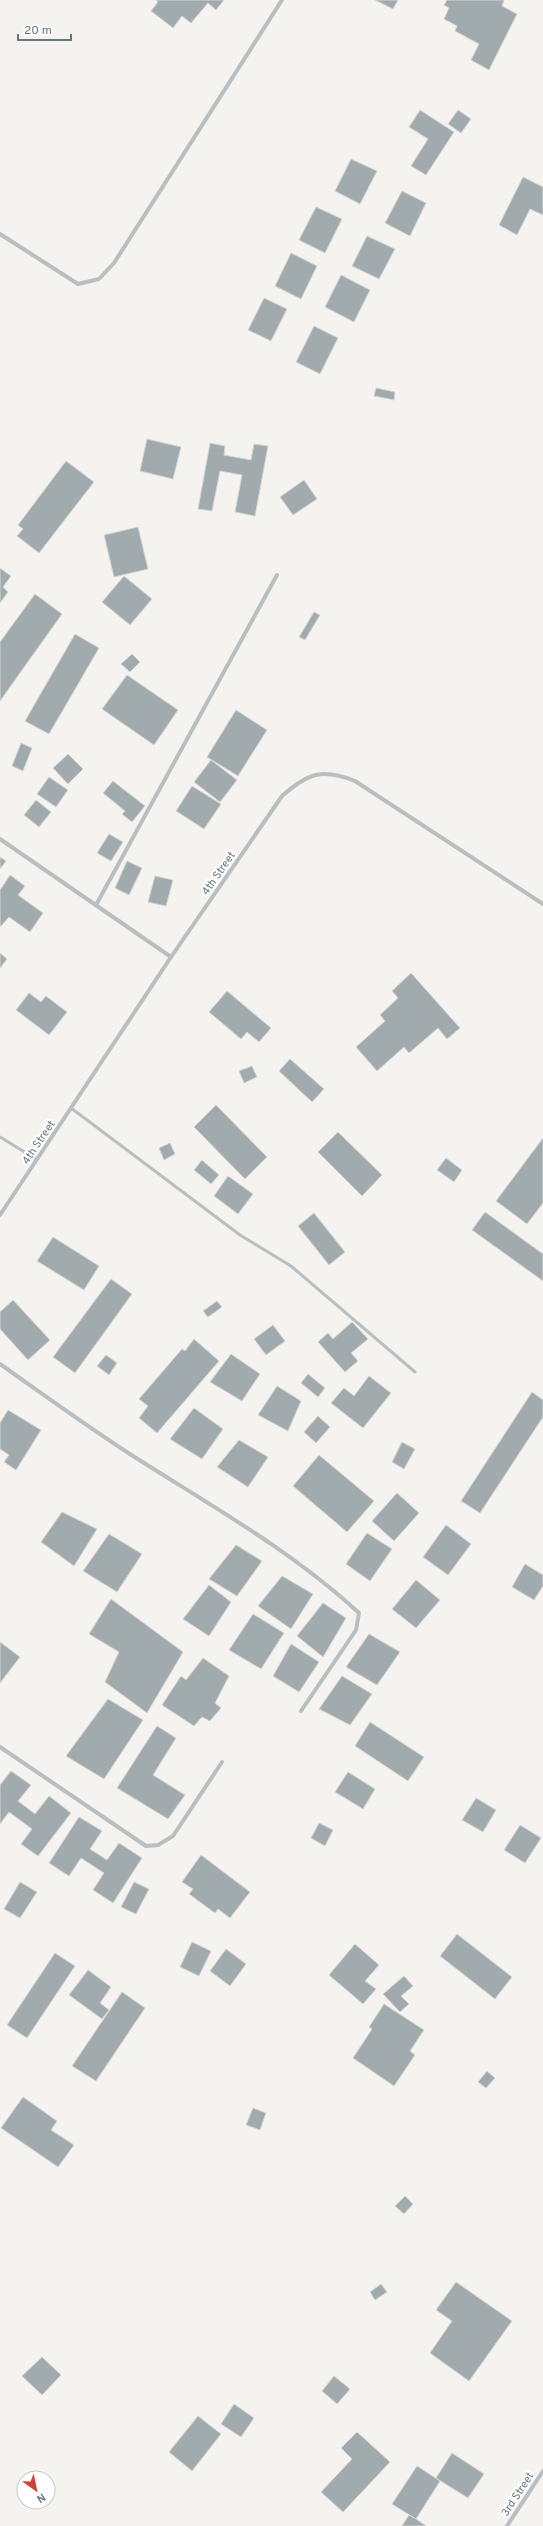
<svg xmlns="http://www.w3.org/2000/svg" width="543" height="2526" viewBox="0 0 543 2526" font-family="Overpass,sans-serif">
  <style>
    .building { fill: #a1aaad; stroke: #d5d5d3 }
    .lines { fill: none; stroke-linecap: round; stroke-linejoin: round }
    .lane { stroke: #b9bec0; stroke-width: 3 }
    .street { stroke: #b9bec0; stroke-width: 4 }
    .labels { text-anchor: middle; stroke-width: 4; stroke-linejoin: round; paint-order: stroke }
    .street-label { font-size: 11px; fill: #66777e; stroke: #fff }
  </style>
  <rect width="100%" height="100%" fill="#f4f3f0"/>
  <g class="building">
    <path d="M156,0H224L216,10L208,3L191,23L182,16L173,28L151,11L158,2Z"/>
    <path d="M375,0H398L393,9Z"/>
    <path d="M447,0H504L502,6L517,14L489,70L471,60L479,44L455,31L457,26L444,19L449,8L444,5Z"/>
    <path d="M420,110L454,132L426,175L411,166L428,139L409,127Z"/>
    <path d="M458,110L471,119L461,133L448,124Z"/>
    <path d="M351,159L377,171L360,204L335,191Z"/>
    <path d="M523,177L543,187V215L530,209L517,235L499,225Z"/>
    <path d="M402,191L426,203L410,236L385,223Z"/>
    <path d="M316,207L342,219L325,253L299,240Z"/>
    <path d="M367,236L395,249L379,279L352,266Z"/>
    <path d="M291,253L317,266L301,299L275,286Z"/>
    <path d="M341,275L370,290L354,322L325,307Z"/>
    <path d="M264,298L287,309L271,341L248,330Z"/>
    <path d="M314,326L338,338L320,374L296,362Z"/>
    <path d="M376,388L395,392L394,400L374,396Z"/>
    <path d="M147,439L181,447L173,479L140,471Z"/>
    <path d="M210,443L225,446L224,455L251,460L254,444L268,446L255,516L235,512L242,475L220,471L212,511L198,509Z"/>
    <path d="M66,461L94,482L39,553L17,536L23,529L18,525Z"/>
    <path d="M304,480L317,499L293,515L280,497Z"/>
    <path d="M138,527L148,569L114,577L104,535Z"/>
    <path d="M0,568L11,576L3,587L8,592L0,603Z"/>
    <path d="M124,576L152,599L130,625L102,602Z"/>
    <path d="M35,594L62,614L0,701V642Z"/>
    <path d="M314,612L320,615L305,640L299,637Z"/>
    <path d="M75,634L99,648L49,734L25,721Z"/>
    <path d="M132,654L140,662L130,672L121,664Z"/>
    <path d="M127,675L178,710L154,745L102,709Z"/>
    <path d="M236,710L267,730L238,776L207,757Z"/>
    <path d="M21,743L32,748L23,771L12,766Z"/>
    <path d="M68,754L83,769L68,784L53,768Z"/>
    <path d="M211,760L237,780L220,802L194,782Z"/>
    <path d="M49,777L68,790L56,807L37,794Z"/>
    <path d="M113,781L145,806L132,822L122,814L125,811L103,793Z"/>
    <path d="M192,786L221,804L204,829L176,811Z"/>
    <path d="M36,800L51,812L39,827L24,815Z"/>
    <path d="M109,834L123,842L111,861L97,853Z"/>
    <path d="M0,857L6,861L0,869Z"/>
    <path d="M127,861L142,868L129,895L115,888Z"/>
    <path d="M10,875L25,886L18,895L43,913L30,932L9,917L0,927V890Z"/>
    <path d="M155,876L173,880L166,906L148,902Z"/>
    <path d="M0,953L7,959L0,968Z"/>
    <path d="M411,973L460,1028L447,1039L438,1028L409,1053L404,1047L377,1071L356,1047L385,1021L380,1015L398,998L392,991Z"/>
    <path d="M227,991L271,1028L259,1042L247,1032L241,1039L209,1012Z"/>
    <path d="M29,993L41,1002L46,996L67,1012L49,1035L16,1010Z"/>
    <path d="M290,1059L324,1089L312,1102L279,1071Z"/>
    <path d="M252,1066L257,1077L244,1083L239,1071Z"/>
    <path d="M216,1105L267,1157L245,1179L194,1127Z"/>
    <path d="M338,1132L382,1175L362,1196L318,1152Z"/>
    <path d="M543,1138V1203L527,1224L496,1201Z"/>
    <path d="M170,1143L175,1154L164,1160L159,1148Z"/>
    <path d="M446,1158L462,1170L454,1182L437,1170Z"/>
    <path d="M202,1160L219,1175L211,1184L194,1170Z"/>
    <path d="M228,1176L253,1194L238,1214L214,1196Z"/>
    <path d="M485,1212L543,1254V1281L472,1230Z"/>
    <path d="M314,1213L345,1252L329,1265L298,1226Z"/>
    <path d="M53,1237L99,1266L84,1290L37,1261Z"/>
    <path d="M111,1279L132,1294L75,1373L53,1357Z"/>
    <path d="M13,1300L50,1340L28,1360L0,1329V1312Z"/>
    <path d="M217,1301L222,1307L208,1317L203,1311Z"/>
    <path d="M352,1322L368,1339L351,1353L358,1361L345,1372L318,1342L328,1333L333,1339Z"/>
    <path d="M273,1325L285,1341L266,1355L254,1339Z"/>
    <path d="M194,1339L219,1361L157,1433L139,1418L148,1406L139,1399L182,1349L185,1351Z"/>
    <path d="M231,1354L260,1374L242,1401L210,1382Z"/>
    <path d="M106,1355L117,1363L109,1375L97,1366Z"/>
    <path d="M308,1374L325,1388L318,1397L301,1383Z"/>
    <path d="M369,1376L391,1393L363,1428L331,1403L344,1388L354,1396Z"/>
    <path d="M277,1386L301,1401L288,1431L258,1415Z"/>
    <path d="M532,1392L543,1400V1417L480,1513L461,1501Z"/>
    <path d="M194,1408L223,1429L202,1459L170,1439Z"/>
    <path d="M8,1410L41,1430L16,1470L4,1462L9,1455L0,1449V1423Z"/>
    <path d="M318,1416L330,1427L316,1443L304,1432Z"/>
    <path d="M239,1440L268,1457L248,1487L217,1467Z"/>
    <path d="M402,1442L415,1449L404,1469L392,1462Z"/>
    <path d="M319,1455L374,1501L347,1532L293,1486Z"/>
    <path d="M397,1493L419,1513L394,1541L372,1521Z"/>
    <path d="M62,1512L97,1529L74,1566L41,1542Z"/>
    <path d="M446,1525L471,1544L448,1575L423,1557Z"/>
    <path d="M367,1533L392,1549L370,1581L346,1564Z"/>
    <path d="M109,1534L142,1554L117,1592L83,1571Z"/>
    <path d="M236,1545L262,1561L237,1596L209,1579Z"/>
    <path d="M525,1564L543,1575V1586L534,1600L512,1587Z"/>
    <path d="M282,1576L313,1594L291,1629L258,1606Z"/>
    <path d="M416,1580L440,1600L416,1628L392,1609Z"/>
    <path d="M209,1585L231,1602L209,1636L183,1619Z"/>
    <path d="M111,1599L183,1652L147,1713L105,1682L119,1652L89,1634Z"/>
    <path d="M323,1603L346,1618L323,1657L297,1636Z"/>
    <path d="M253,1614L284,1633L261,1669L229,1650Z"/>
    <path d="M369,1634L400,1652L377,1685L346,1667Z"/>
    <path d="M0,1642L20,1657L0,1683Z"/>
    <path d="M291,1644L319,1662L299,1692L273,1676Z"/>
    <path d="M203,1658L229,1676L215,1703L221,1708L210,1721L202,1717L194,1726L162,1705L181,1676L186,1680Z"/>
    <path d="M342,1676L372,1694L350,1725L319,1709Z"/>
    <path d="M108,1699L143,1720L104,1779L66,1756Z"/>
    <path d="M370,1722L424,1757L408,1781L355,1746Z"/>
    <path d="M157,1726L176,1738L153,1775L185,1795L168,1819L117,1788Z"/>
    <path d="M11,1771L31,1785L18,1801L35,1814L49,1796L71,1813L38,1856L21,1844L32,1829L9,1812L0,1824V1785Z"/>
    <path d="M348,1772L375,1789L363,1809L335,1792Z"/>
    <path d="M476,1798L496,1810L483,1832L462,1820Z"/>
    <path d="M79,1817L102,1831L90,1849L107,1860L119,1843L142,1858L113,1903L93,1890L104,1873L81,1858L69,1876L49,1863Z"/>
    <path d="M319,1823L333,1830L325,1846L311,1838Z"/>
    <path d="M520,1825L541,1838L525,1863L504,1850Z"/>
    <path d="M201,1855L250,1892L230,1918L218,1909L215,1913L189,1894L193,1889L182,1882Z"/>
    <path d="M20,1882L37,1892L20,1918L4,1909Z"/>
    <path d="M134,1882L149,1889L136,1914L121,1907Z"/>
    <path d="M457,1934L512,1977L495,1999L440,1956Z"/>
    <path d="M192,1942L211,1951L199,1976L180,1967Z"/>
    <path d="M355,1944L379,1965L365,1981L376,1989L363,2004L329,1975Z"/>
    <path d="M226,1949L246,1964L230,1986L210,1971Z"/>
    <path d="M55,1953L75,1966L27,2038L7,2025Z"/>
    <path d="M88,1970L111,1987L100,2003L109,2010L102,2019L69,1995Z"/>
    <path d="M404,1976L413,1986L401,1996L409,2004L400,2012L383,1994Z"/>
    <path d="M122,1992L145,2008L96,2081L72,2066Z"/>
    <path d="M384,2004L424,2030L410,2051L415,2055L394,2086L353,2058L372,2029L369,2027Z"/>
    <path d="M487,2071L495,2078L486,2088L478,2082Z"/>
    <path d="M23,2097L57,2121L51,2130L74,2145L58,2167L1,2128Z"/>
    <path d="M253,2108L266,2113L260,2130L246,2125Z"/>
    <path d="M405,2196L413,2204L404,2214L395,2206Z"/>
    <path d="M456,2282L512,2321L469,2381L430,2353L452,2321L436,2310Z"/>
    <path d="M381,2284L387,2292L375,2300L370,2292Z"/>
    <path d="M42,2357L61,2375L42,2395L22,2376Z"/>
    <path d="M334,2376L350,2389L337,2404L322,2391Z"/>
    <path d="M234,2404L254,2418L241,2437L221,2424Z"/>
    <path d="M198,2416L221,2434L192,2471L169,2452Z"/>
    <path d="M357,2432L390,2462L343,2512L321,2492L352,2459L341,2448Z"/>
    <path d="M452,2453L484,2474L468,2498L436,2478Z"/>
    <path d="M417,2466L440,2481L416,2519L392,2504Z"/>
    <path d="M409,2515L416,2519L426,2526H402Z"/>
  </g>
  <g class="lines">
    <g class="lane">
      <path d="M71,1108L240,1235L291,1266L415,1372"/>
      <path d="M0,1137L36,1159"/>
    </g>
    <g class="street">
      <path d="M0,234L78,284L99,279L114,263L282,0"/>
      <path d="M0,839L171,957"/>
      <path d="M96,905L277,575"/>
      <path d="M0,1215L171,957L282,796C308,773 322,768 355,781L543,904"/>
      <path d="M0,1364C44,1395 88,1427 133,1456C210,1505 292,1551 359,1613L356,1630L301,1711"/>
      <path d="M0,1747L146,1846L158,1845L173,1836L222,1762"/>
      <path d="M507,2526L543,2471"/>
    </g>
  </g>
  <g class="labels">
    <g class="street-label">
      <text transform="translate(218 873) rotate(-55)" y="4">4th Street</text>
      <text transform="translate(38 1142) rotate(-56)" y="4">4th Street</text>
      <text transform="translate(517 2494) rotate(-57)" y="4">3rd Street</text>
    </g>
  </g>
  <g transform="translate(36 2490) rotate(147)"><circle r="19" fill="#ffffff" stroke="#c2c9cb"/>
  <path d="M0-3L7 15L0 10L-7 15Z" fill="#cf4336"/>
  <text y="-6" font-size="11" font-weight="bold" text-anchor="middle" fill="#66777e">N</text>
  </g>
  <path d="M18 34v6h53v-6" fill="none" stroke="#66777e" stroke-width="2"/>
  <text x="24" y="34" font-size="12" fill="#66777e" stroke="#ffffff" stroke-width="3" paint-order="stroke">20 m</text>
</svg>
